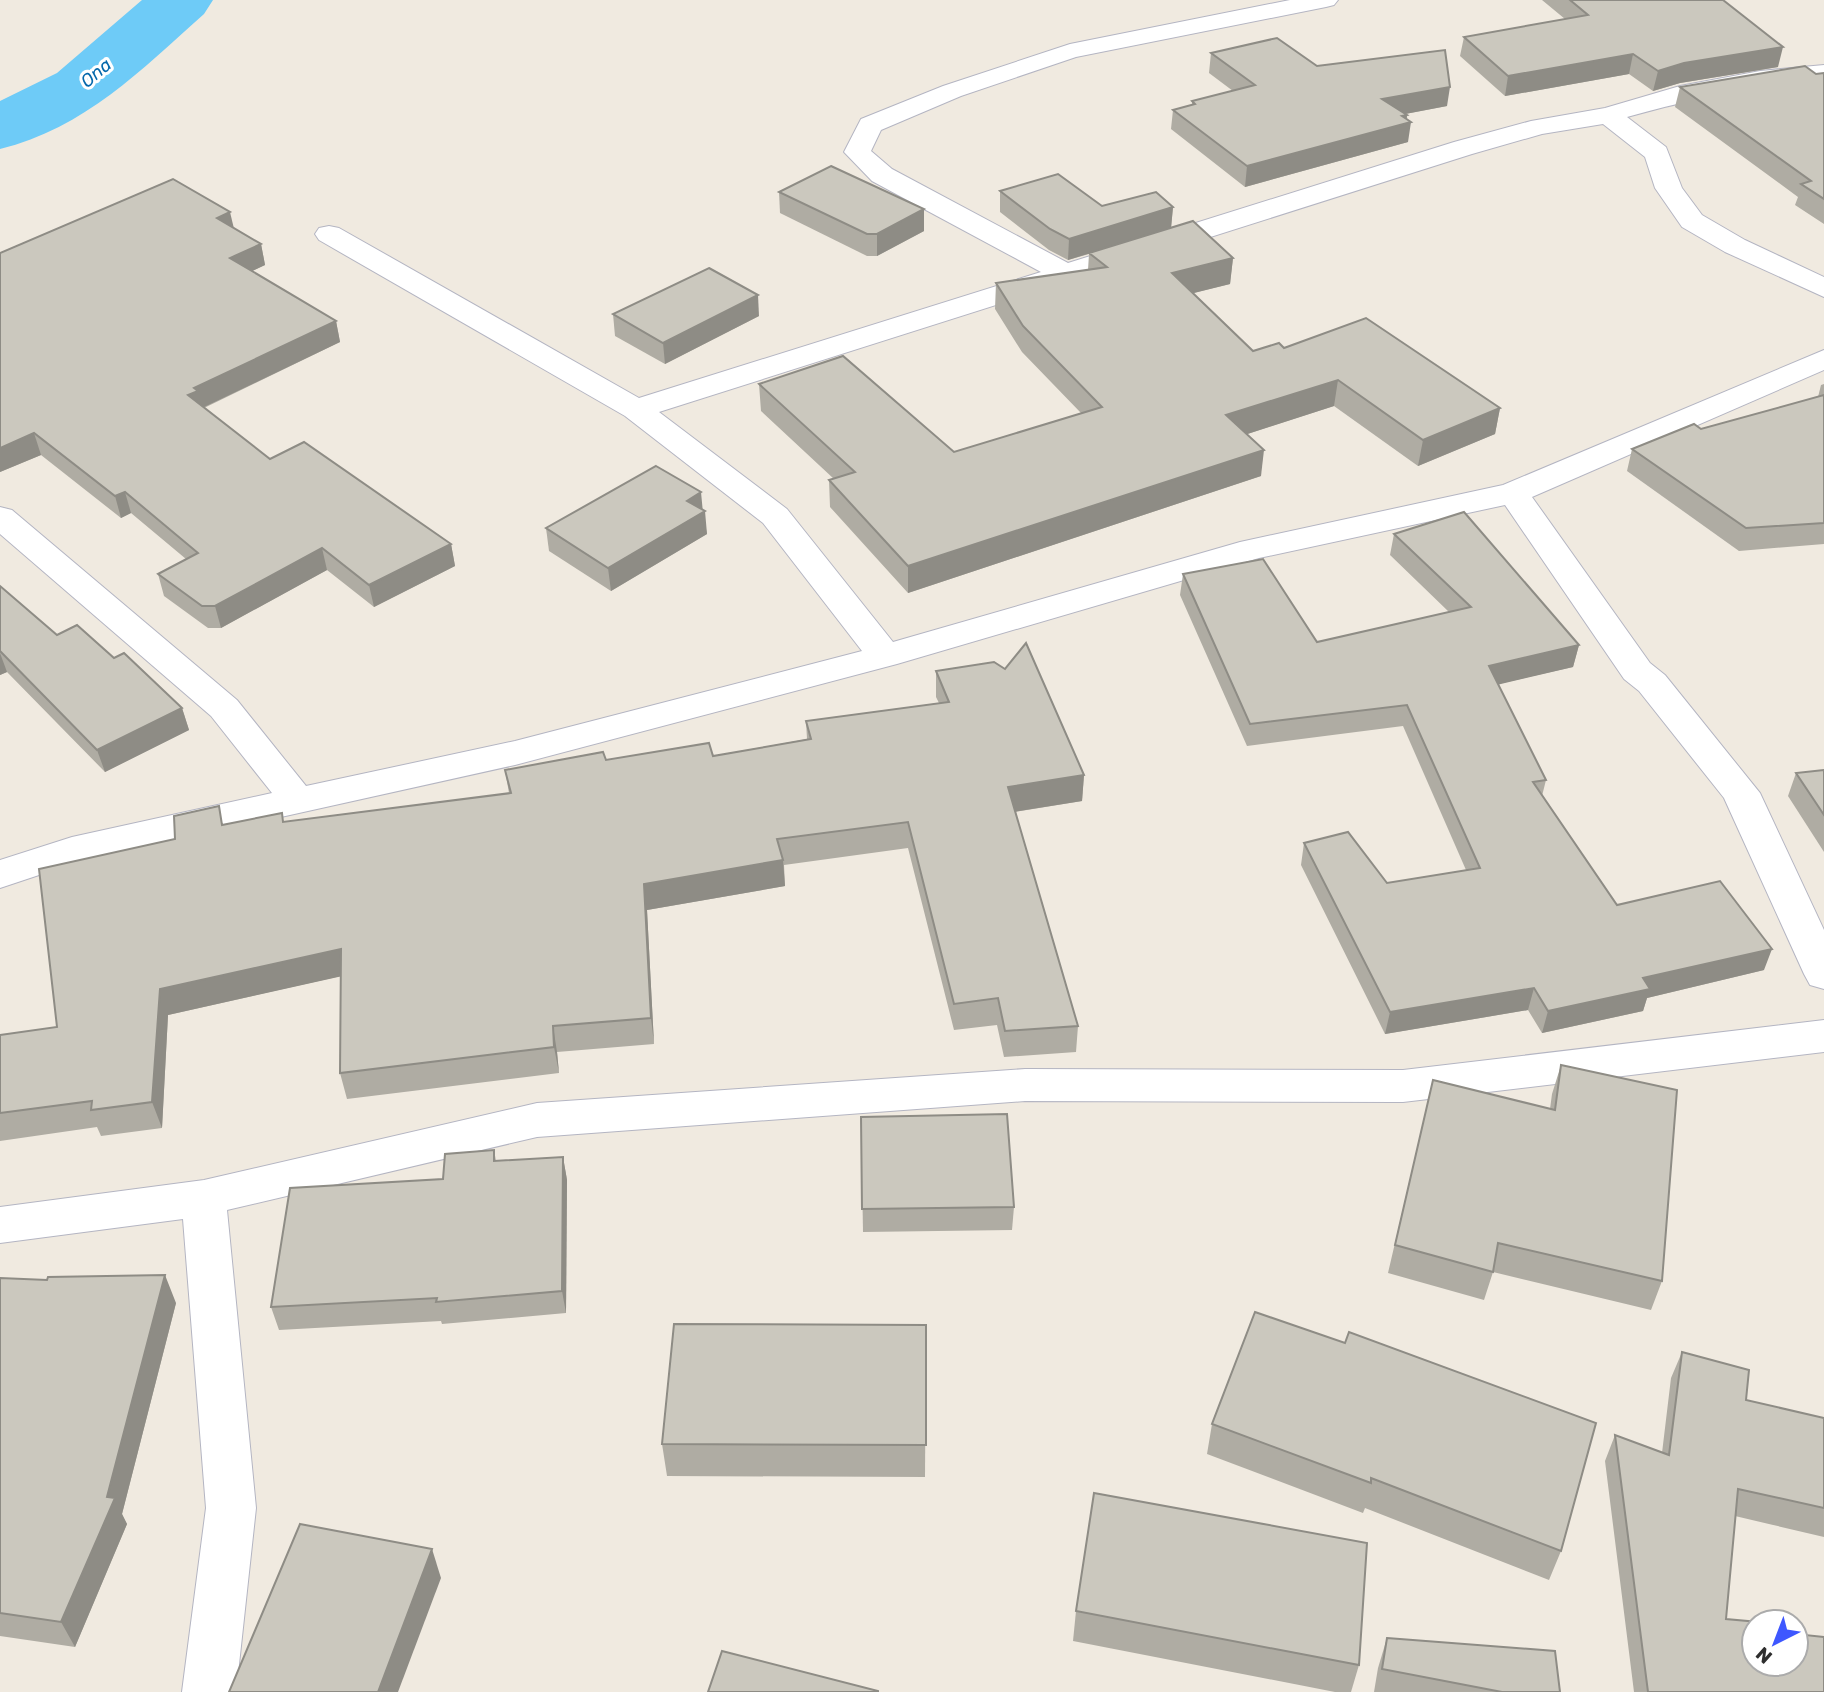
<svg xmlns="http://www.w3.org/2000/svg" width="1824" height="1692" viewBox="0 0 1824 1692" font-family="Rubik,sans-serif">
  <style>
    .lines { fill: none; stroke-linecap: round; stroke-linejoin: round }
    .river { fill: #6ecbf7; fill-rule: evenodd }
    .minor-casing { stroke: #b4b5c2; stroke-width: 2 }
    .minor { fill: #fff; fill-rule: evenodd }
    .wall { fill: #afaca3 }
    .shaded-wall { fill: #8e8c85 }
    .building { fill: #cbc8be; stroke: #8e8c85; stroke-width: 2 }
    .labels { text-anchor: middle; stroke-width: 6; stroke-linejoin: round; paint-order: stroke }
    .far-water-label { font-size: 18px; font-style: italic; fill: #0568ab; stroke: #fff }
  </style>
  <rect width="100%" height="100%" fill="#f0eae0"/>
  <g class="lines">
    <path class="river" d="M142,0H213L204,14C141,70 85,128 0,149V101L57,73Z"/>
    <defs>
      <g id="minor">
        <path d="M1290,0H1338L1334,5L1326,7L1076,57L961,96L881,130L871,151L892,169L1068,263L1454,142L1531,121L1605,108L1680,86L1760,71L1824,65V81C1756,87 1693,98 1627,117L1666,147L1682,188L1702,215L1745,240L1824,277V297L1725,252L1682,227L1655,188L1645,157L1603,124L1542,134L1472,154L659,412L787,509L893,642L1240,542L1503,485L1824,350V370L1532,497L1650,663L1665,675L1760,793L1824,930V989L1810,985L1804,974L1724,798L1639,691L1624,679L1505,505L1259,558L897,664L515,765L78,862L0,888V860L72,837L272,793L211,716L0,534V507L12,510L237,700L306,786L515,741L862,651L763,523L625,416L319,240L315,234L319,228L329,226L339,228L639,398L1041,272L872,181L844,152L861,119L943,86L1070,44Z"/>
        <path d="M1824,1020V1052L1403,1102L1025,1101L537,1137L227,1210L256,1508L236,1692H182L206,1508L183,1219L0,1243V1207L204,1180L537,1103L1025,1069L1403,1070Z"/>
      </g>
    </defs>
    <use href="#minor" class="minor-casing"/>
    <use href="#minor" class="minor"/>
  </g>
  <g class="wall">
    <path d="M1542,0H1723L1778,67L1680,83L1653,91L1629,74L1505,96L1460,56L1464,37L1565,19Z"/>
    <path d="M1211,53L1317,66L1447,106L1405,114L1407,115L1408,142L1245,187L1171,129L1173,110L1192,105V101L1233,91L1209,73Z"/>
    <path d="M1824,73V224L1795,205L1798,197L1675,107L1680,87Z"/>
    <path d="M1000,191L1102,206L1173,207L1171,228L1233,258L1230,284L1193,293L1253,351L1284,348L1500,408L1495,434L1418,466L1334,406L1247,434L1261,476L908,593L830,507L829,480L834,479L761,411L759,384L954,452L1081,413L1022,352L995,309L996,283L1088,270L1089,254L1068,260L1049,250L1000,212Z"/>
    <path d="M779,192L924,209V231L877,256H867L780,213Z"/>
    <path d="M234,228L261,244L265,265L252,271L336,321L340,342L204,408L270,459L451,544L455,566L374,607L327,570L221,628H208L164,596L158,574L186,559L131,513L121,518L41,455L0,472V253Z"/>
    <path d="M613,314L759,316L665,364L615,336Z"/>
    <path d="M1824,384V544L1739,551L1627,471L1632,449L1818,397L1821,385Z"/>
    <path d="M702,510L707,534L611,591L549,551L546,528Z"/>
    <path d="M1394,534L1579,645L1573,667L1498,684L1546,780L1542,796L1617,905L1764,970L1647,998L1643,1011L1542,1033L1528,1010L1385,1034L1301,865L1304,843L1387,883L1466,870L1403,726L1247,746L1180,595L1183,574L1317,642L1449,612L1390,555Z"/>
    <path d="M0,586L57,635L114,658L182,708L189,730L105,772L7,672L0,675Z"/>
    <path d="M936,671L1084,775L1082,801L1015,812L1078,1026L1076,1052L1004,1057L997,1025L954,1030L908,848L784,865L785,886L647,910L654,1044L557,1052L559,1073L347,1099L340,1073L341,976L168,1015L162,1128L101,1136L97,1127L0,1141V1035L57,1027L175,839L224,825L284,822L509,793L505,770L606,760L713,756L807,739L806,721L939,703L936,697Z"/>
    <path d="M1824,770V852L1788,796L1796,773Z"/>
    <path d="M1561,1065L1662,1281L1651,1310L1493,1272L1484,1300L1388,1273L1433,1080L1550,1109L1552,1094Z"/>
    <path d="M861,1117L1014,1207L1012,1230L863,1232Z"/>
    <path d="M494,1150L496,1161L563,1157L567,1180L566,1313L442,1324L441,1321L279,1330L271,1307L443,1179Z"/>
    <path d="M0,1278L176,1303L122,1514L127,1524L75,1647L0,1636Z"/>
    <path d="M1255,1312L1561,1551L1549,1580L1365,1508L1363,1513L1207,1454L1212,1424Z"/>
    <path d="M926,1325L925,1477L667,1476L662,1444Z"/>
    <path d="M1682,1352L1746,1400L1824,1418V1537L1735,1516L1726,1619L1824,1692H1634L1605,1461L1615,1435L1662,1453L1671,1378Z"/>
    <path d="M1076,1611L1359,1665L1351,1692H1335L1073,1641Z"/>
    <path d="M1387,1638L1560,1692H1374L1378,1668Z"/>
  </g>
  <g class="shaded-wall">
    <path d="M1783,47L1778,67L1680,83L1653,91L1658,71L1684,63Z"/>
    <path d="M1633,54L1629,74L1505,96L1508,76Z"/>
    <path d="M1450,87L1447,106L1379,119L1382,99Z"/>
    <path d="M1407,115L1406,123L1411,122L1408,142L1245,187L1247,166Z"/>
    <path d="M1173,207L1171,228L1068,260L1069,239Z"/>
    <path d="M924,209V231L877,256V234Z"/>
    <path d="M230,212L235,233L217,218Z"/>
    <path d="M261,244L265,265L235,279L230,258Z"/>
    <path d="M1233,258L1230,284L1170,299L1172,273Z"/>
    <path d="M758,295L759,316L665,364L663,343Z"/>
    <path d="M336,321L340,342L202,408L188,395L194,388Z"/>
    <path d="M1338,380L1334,406L1223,442L1226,415Z"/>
    <path d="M1500,408L1495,434L1418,466L1423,440Z"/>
    <path d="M34,433L41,455L0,472V448Z"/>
    <path d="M1264,450L1261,476L908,593V566Z"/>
    <path d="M125,492L131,513L121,518L115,496Z"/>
    <path d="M701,492L703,513L705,511L707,534L611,591L608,568L687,501Z"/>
    <path d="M451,544L455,566L374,607L369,585Z"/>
    <path d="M322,548L327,570L221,628L215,606Z"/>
    <path d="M1579,645L1573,667L1484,688L1489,666Z"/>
    <path d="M0,653L7,672L0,675Z"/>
    <path d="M182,708L189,730L105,772L97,750Z"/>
    <path d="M1084,775L1082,801L1007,813L1008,787Z"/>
    <path d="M783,860L785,886L647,910L654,1044L651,1018L644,884Z"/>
    <path d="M341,949L347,975L168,1015L162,1128L152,1102L160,989Z"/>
    <path d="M1772,949L1764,970L1647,998L1643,1011L1542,1033L1548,1011L1643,978Z"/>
    <path d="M1534,988L1528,1010L1385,1034L1390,1012Z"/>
    <path d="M553,1026L557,1052L559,1073L554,1047Z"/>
    <path d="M563,1157L567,1180L566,1313L562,1291Z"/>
    <path d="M165,1275L176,1303L122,1514L127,1524L75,1647L61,1622L107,1497Z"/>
    <path d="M432,1549L441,1578L398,1692H378Z"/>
  </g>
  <g class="building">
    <path d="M1570,0H1723L1783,47L1684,63L1658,71L1633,54L1508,76L1464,37L1588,15Z"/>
    <path d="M1277,38L1317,66L1445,50L1450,87L1382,99L1407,115L1402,116L1411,122L1247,166L1173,110L1195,104L1192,101L1255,85L1211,53Z"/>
    <path d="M1805,66L1816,74L1824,73V199L1801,184L1811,181L1680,87Z"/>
    <path d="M831,166L924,209L877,234H867L779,192Z"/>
    <path d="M1058,174L1102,206L1156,192L1173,207L1069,239L1050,229L1000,191Z"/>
    <path d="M173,179L230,212L217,218L261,244L230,258L336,321L194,388L198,391L188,395L270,459L304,442L451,544L369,585L322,548L215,606H202L158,574L198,553L125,492L115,496L34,433L0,448V253Z"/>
    <path d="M1193,221L1233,258L1172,273L1253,351L1279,343L1284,348L1366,318L1500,408L1423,440L1338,380L1226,415L1264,450L908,566L829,480L855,472L759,384L843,356L954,452L1102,407L1023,326L996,283L1107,267L1089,253Z"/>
    <path d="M709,268L758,295L663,343L613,314Z"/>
    <path d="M1824,395V523L1746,528L1632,449L1694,424L1701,429Z"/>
    <path d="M656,466L701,492L687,501L705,511L608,568L546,528Z"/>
    <path d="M1464,512L1579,645L1489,666L1546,780L1533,782L1617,905L1720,881L1772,949L1643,978L1650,989L1548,1011L1534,988L1390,1012L1304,843L1348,832L1387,883L1480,868L1407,705L1250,724L1183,574L1263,559L1317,642L1471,607L1394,534Z"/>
    <path d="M0,586L57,635L77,625L114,658L124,653L182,708L97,750L0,651Z"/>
    <path d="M1026,643L1084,775L1008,787L1078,1026L1005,1031L998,998L954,1004L908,822L777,839L783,860L644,884L651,1018L553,1026L554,1047L340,1073L341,949L160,989L152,1102L91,1110L92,1101L0,1113V1035L57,1027L39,869L175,839L174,816L219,806L222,825L282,813L283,822L511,793L505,770L603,752L606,760L709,743L713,756L811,739L806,721L949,702L936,671L994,662L1005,669Z"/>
    <path d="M1824,770V815L1796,773Z"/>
    <path d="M1561,1065L1677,1090L1662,1281L1498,1243L1493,1272L1395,1245L1433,1080L1555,1110Z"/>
    <path d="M1007,1114L1014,1207L862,1209L861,1117Z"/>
    <path d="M494,1150V1161L563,1157L562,1291L436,1302L437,1298L271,1307L290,1188L443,1179L445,1154Z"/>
    <path d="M165,1275L107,1497L115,1498L61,1622L0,1613V1278L47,1280L48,1277Z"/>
    <path d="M1255,1312L1345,1343L1349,1332L1596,1423L1561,1551L1371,1478V1483L1212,1424Z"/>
    <path d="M674,1324L926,1325V1445L662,1444Z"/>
    <path d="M1682,1352L1749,1370L1746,1400L1824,1418V1508L1738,1489L1726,1619L1759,1622H1754V1664H1796V1634L1824,1637V1692H1648L1615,1435L1669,1455Z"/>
    <path d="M1094,1493L1367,1543L1359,1665L1076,1611Z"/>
    <path d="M300,1524L432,1549L378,1692H229Z"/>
    <path d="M1387,1638L1555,1651L1560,1692H1502L1382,1669Z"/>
    <path d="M722,1651L878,1691V1692H708Z"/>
  </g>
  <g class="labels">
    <g class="far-water-label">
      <text transform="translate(96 73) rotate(-40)" y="6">Ona</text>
    </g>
  </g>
  <g transform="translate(1775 1643) rotate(222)"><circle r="33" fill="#ffffff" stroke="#ababab" stroke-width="2"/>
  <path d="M0-5L12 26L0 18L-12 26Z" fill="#3e57ff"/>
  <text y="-10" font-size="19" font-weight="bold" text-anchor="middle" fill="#2e2e2e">N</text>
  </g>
</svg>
